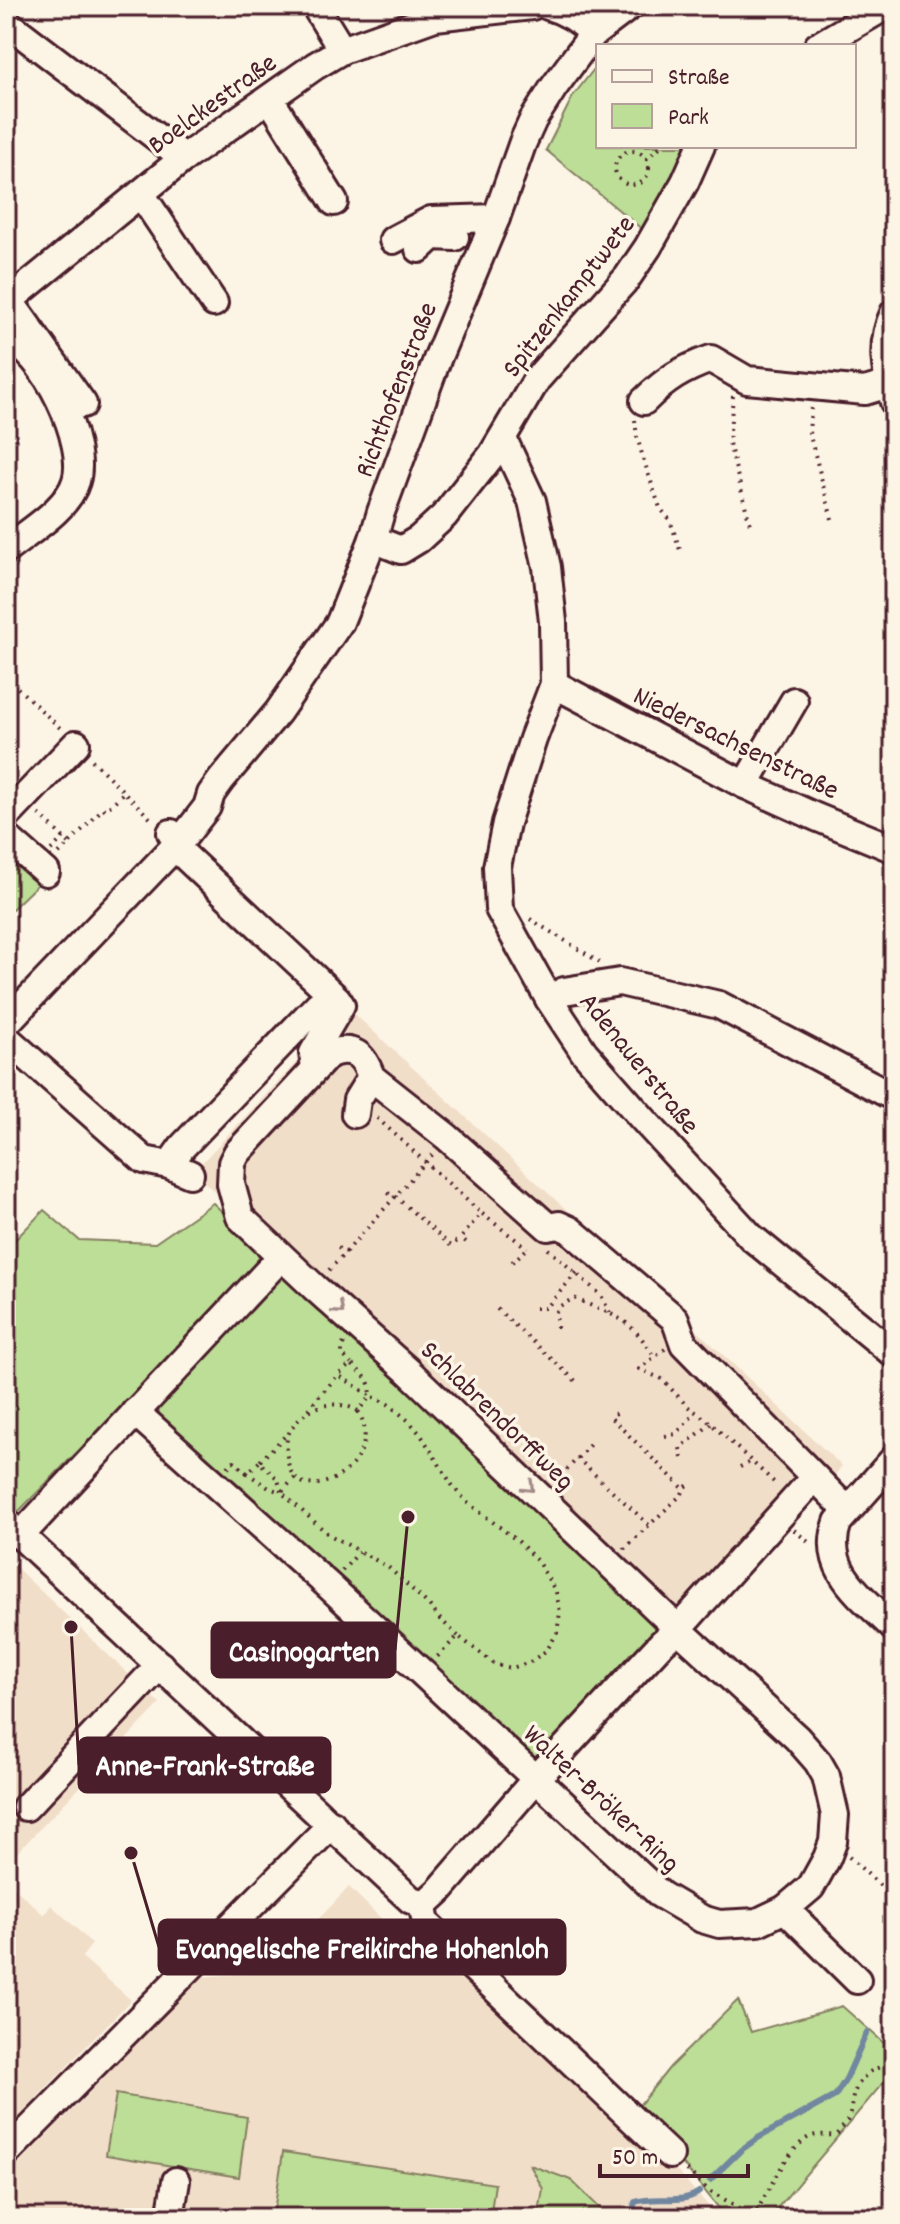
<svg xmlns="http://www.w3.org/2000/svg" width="900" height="2224" viewBox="0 0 900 2224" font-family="Dekko,sans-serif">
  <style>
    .built { fill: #f1dec9 }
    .green { fill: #bdde97; stroke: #847e61; stroke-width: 2 }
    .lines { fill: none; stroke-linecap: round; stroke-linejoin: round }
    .stream { stroke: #71879f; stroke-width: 6 }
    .minor-casing { stroke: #4a1f2b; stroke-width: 32 }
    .path { stroke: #4a1f2b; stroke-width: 4; stroke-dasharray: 2 6; stroke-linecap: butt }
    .minor { stroke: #fcf5e5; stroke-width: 26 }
    .oneway { stroke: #a38a88 }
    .labels { text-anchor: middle; stroke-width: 7; stroke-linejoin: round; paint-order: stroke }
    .street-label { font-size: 28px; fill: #4a1f2b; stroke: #fcf5e5 }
    .leader { fill: none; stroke: #4a1f2b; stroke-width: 3 }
    .callout-dot { fill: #4a1f2b; stroke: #fcf5e5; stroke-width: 3 }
    .callout { fill: #4a1f2b; stroke: #4a1f2b; stroke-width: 3 }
    .callout-label { font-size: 30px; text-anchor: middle; font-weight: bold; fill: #fff }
  </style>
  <rect width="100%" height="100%" fill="#fcf5e5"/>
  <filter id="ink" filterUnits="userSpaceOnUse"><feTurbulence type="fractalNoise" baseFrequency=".0125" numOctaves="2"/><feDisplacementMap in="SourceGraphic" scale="16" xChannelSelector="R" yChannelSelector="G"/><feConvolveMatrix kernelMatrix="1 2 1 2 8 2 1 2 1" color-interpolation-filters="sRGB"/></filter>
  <g filter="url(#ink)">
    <g class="built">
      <path d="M348,1008L704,1337L842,1466L831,1480L684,1610L678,1608L193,1172Z"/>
      <path d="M6,1558L160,1704L6,1864Z"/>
      <path d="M6,1880L44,1915L51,1905L75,1927L92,1944L82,1957L131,2000L6,2130Z"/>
      <path d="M349,1887L397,1934L410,1931L432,1951L435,1949L666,2159L715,2213L711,2218H610L571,2180L531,2167L543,2189L538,2218H6V2176L100,2082L196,1977L268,1972Z"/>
    </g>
    <g class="green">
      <path d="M598,64V146H692L649,235L546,150L573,96Z"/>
      <path d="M6,849L44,878L6,915Z"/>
      <path d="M213,1203L261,1248L266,1260L18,1512L6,1502V1249L44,1210L79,1240L155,1243Z"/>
      <path d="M282,1264L654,1616L656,1629L652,1638L536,1766L160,1417L157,1404Z"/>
      <path d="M738,2000L751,2032L842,2006L894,2052V2070L769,2218H719L723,2213L637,2108L670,2067Z"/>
      <path d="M116,2094L247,2117L239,2177L106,2155Z"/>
      <path d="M283,2152L495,2184L490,2218H273Z"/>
      <path d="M530,2165L571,2180L610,2218H538L543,2189Z"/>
    </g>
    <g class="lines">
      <g class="stream">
        <path d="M710,2180L741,2150L758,2138L835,2096L846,2079L867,2032"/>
        <path d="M631,2218L635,2202C656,2195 682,2205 699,2192"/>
      </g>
      <defs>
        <g id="minor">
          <path d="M315,6L342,50"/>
          <path d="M548,6C566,11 580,19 593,34"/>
          <path d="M6,22L184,158"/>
          <path d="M818,46L886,6"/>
          <path d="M270,99L334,202"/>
          <path d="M141,194L214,303"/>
          <path d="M393,240L431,220L496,218"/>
          <path d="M419,249L433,236L455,237"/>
          <path d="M9,300L83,404"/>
          <path d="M6,303L184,158L315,66L342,50L435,17L532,6"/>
          <path d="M894,313C880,343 885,371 894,402"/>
          <path d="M6,338C44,350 88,443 76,481C68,509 28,532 6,550"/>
          <path d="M644,401C666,379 683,369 711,359L747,380L865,391L888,384"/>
          <path d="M503,439L532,501L547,567L553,622L554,684L533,739L506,823L497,867L499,909L549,999L584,1052L642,1118L751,1237L894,1354"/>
          <path d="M373,539L401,550L419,539L444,516L492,455L537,379L627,278L648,247L685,182L701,146"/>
          <path d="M554,684L745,785L816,817L894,849"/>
          <path d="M745,785L794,701"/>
          <path d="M6,817L76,744"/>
          <path d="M171,833L175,838V847L337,999L341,1005L313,1053L315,1068"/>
          <path d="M6,837L46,872"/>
          <path d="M549,999L564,991L620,982L719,1005L894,1097"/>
          <path d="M6,1023L183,838L207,807L211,794L221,780L278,712L340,622L373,539L381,512L438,357L496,218L523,142L533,120L554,87L593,34L630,6"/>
          <path d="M6,1038L144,1160L169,1165L190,1174"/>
          <path d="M355,1114L357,1100L371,1077"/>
          <path d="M169,1165L182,1147L318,1005"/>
          <path d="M135,1412L329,1586L661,1895L702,1919L719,1924L758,1922L785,1909L811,1887L827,1858L833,1842L835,1815L826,1776L818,1762L797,1738L678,1629L408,1371L314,1287L240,1217L231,1184L232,1163L237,1153L329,1054C353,1045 364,1055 371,1077L447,1137L548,1227L559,1225L570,1230L675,1319L684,1344L847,1510"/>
          <path d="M894,1459L838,1522C820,1570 864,1598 894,1628"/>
          <path d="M6,1522L411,1900L422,1903"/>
          <path d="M20,1536L281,1257"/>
          <path d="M26,1807L160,1665"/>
          <path d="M422,1903L427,1902L440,1890L535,1780L662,1643L678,1629L814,1478"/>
          <path d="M422,1903L426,1923L670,2155"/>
          <path d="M785,1909L857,1980"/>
          <path d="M6,2153L332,1824"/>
          <path d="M170,2218L176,2181"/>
        </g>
      </defs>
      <use href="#minor" class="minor-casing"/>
      <g class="path">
        <circle cx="632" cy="168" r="17"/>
        <path d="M646,159L661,146"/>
        <path d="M733,396L729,443L751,528"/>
        <path d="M811,408L809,432L832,519"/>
        <path d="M635,420L637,437L644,461L660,508L670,520L680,550"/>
        <path d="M6,677L60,728"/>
        <path d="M92,760L153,821"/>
        <path d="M39,814L69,843"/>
        <path d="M51,850L64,837"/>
        <path d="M59,854L103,808L106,810L124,792"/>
        <path d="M530,919L601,963"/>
        <path d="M377,1118L481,1213"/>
        <path d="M388,1193L396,1197L451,1246L461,1238"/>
        <path d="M466,1242L461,1238L481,1213L527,1248"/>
        <path d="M548,1249L601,1295L610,1313"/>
        <path d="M346,1252L433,1154"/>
        <path d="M512,1262L527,1249"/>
        <path d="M329,1270L346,1252L338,1248"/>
        <path d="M535,1308H546L577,1272"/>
        <path d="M497,1309L579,1384"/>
        <path d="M557,1328L556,1312L560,1306L574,1298C615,1317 629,1315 654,1357"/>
        <path d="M344,1343L342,1346V1354L351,1364"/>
        <path d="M665,1349L639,1369L662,1379L687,1406L706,1419L777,1485"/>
        <path d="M308,1409L338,1375"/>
        <path d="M358,1411C334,1397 302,1407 290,1431C285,1440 286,1452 288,1462C297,1515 390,1464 358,1411L371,1396L338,1375L351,1364C364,1375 370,1378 371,1396L388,1404L409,1421L421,1435L454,1488L468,1503L519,1542L538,1562L556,1592L560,1612L557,1633L547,1650L530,1662L512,1668L496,1665L458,1636L437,1657"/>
        <path d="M616,1413L611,1418L684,1489L688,1485"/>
        <path d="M665,1436L676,1434L695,1413"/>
        <path d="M577,1458L649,1525"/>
        <path d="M682,1458L680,1448L711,1424"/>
        <path d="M259,1462L247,1473L269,1488L281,1492L278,1479L259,1462L287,1434"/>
        <path d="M228,1467L234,1461L247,1473"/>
        <path d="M740,1467L752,1461"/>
        <path d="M295,1478L281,1492L328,1534L388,1567L429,1605L440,1619L458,1636"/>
        <path d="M556,1482L593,1441"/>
        <path d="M794,1530L812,1545"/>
        <path d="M624,1549L682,1494L684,1489"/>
        <path d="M342,1571L359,1552"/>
        <path d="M849,1857L894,1898"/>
        <path d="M687,2170L709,2191L758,2218"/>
        <path d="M753,2218C765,2198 792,2136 817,2135C824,2134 829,2136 836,2135C840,2130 845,2125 848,2119C852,2111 851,2102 854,2093C861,2076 875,2064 894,2066"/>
      </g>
      <use href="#minor" class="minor"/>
    </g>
    <defs><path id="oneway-chevron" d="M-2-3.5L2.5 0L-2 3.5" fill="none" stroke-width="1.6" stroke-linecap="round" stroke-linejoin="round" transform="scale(2)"/></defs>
    <g class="oneway">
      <use href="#oneway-chevron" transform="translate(339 1309) rotate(41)"/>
      <use href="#oneway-chevron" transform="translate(529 1487) rotate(44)"/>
    </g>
  </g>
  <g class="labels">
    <g class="street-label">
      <text transform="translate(211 102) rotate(-36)" y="10">Boelckestraße</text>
      <text transform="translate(567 295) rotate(-52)" y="10">Spitzenkamptwete</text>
      <text transform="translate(394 389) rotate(-69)" y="10">Richthofenstraße</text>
      <text transform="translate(737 741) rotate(26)" y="10">Niedersachsenstraße</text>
      <text transform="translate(641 1062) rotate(51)" y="10">Adenauerstraße</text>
      <text transform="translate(499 1414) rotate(44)" y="10">Schlabrendorffweg</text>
      <text transform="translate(603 1797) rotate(43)" y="10">Walter-Bröker-Ring</text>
    </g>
  </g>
  <path class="leader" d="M408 1517L395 1650M71 1627L79 1765M131 1853L159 1947"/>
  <g class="callout-dot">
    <circle cx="408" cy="1517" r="8"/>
    <circle cx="71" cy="1627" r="8"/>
    <circle cx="131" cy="1853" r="8"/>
  </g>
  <g class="callout">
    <rect x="212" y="1623" width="183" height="54" rx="8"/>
    <rect x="79" y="1738" width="251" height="54" rx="8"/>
    <rect x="159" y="1920" width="406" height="54" rx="8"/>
  </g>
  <g class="callout-label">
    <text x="304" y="1661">Casinogarten</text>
    <text x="205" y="1775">Anne-Frank-Straße</text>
    <text x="362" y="1958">Evangelische Freikirche Hohenloh</text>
  </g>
  <rect width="900" height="2224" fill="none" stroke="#fcf5e5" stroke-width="32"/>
  <rect x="16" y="16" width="868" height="2192" fill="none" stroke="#4a1f2b" stroke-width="3" filter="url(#ink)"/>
  <rect x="596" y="44" width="260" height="104" fill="#fcf5e5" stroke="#b59f9b" stroke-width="2"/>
  <rect x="612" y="70" width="40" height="12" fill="#fcf5e5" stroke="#b59f9b" stroke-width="2"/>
  <text x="668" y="84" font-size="24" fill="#4a1f2b">Straße</text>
  <rect x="612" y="104" width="40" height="24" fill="#bdde97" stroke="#b59f9b" stroke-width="2"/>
  <text x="668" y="124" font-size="24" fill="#4a1f2b">Park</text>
  <path d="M600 2164v12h148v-12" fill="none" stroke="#4a1f2b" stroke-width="4"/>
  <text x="612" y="2164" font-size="24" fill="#4a1f2b" stroke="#fcf5e5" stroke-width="6" paint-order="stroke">50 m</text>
</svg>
